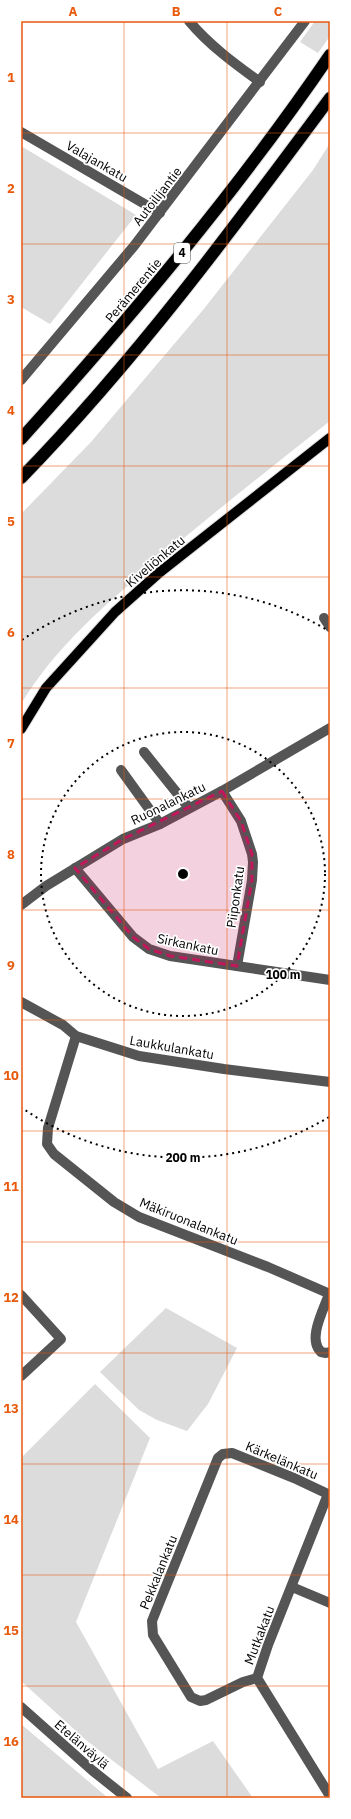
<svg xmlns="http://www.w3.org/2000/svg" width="351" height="1819" viewBox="0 0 351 1819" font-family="'IBM Plex Sans',sans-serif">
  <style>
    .green { fill: #dcdcdc }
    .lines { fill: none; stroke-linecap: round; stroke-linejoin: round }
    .major-casing { stroke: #dbdbdb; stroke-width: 12 }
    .highway-casing { stroke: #dbdbdb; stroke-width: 14 }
    .minor { stroke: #555; stroke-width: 10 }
    .major { stroke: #000; stroke-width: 10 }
    .highway { stroke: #000; stroke-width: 12 }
    .marked { fill: #c2185b; fill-opacity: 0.2; stroke: #c2185b; stroke-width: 3; stroke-dasharray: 8 5; stroke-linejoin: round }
    .grid { fill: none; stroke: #e8590c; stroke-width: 1; stroke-opacity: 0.55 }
    .ring { fill: none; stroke: #000; stroke-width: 2; stroke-dasharray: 2 4 }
    .labels { text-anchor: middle; stroke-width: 3.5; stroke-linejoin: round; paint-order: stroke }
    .shield { fill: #fff; stroke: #4c4c4c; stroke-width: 1 }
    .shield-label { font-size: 12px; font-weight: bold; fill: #000 }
    .street-label { font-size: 13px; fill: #000; stroke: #fff }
    .centre { fill: #000; stroke: #fff; stroke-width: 2 }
    .ring-label { font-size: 12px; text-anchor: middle; font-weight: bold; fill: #000; stroke: #fff; stroke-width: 3.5; stroke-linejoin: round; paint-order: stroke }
    .neatline { fill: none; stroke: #e8590c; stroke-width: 1.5 }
    .grid-label { font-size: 13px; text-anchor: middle; font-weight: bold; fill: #e8590c }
  </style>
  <rect width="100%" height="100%" fill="#fff"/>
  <g class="green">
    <path d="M315,21H330V36L318,53L300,42Z"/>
    <path d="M330,143V421C272,467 214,512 158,560C108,602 55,647 21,704V514L91,442L203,310L313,170Z"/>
    <path d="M21,146L136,215L50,324L21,307Z"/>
    <path d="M166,1308L237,1348L208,1404L187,1431L157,1420L139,1410L100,1372Z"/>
    <path d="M95,1384L150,1438L76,1622L158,1769L213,1741L253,1798H161L86,1740L21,1681V1458Z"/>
    <path d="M21,1724L108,1798H21Z"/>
  </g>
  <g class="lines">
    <defs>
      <path id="major" d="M21,729L46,688L115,612L160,572L330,438"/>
      <g id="highway">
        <path d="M21,439C131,317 237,191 330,55"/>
        <path d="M21,478C135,361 233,229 330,98"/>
      </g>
    </defs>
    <use href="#major" class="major-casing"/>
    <use href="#highway" class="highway-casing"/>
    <g class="minor">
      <path d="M189,21C209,45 235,64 260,82"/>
      <path d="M21,132L160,213"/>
      <path d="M21,380L134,246L305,21"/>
      <path d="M324,618L330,627"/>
      <path d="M144,752L189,808"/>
      <path d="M121,770L160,824"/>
      <path d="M222,791L241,821L252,854L253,862L252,880L237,966"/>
      <path d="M75,868L133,937L149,949L170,956L330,980"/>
      <path d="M21,905L46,886L123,839L160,824L222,791L330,728"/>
      <path d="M21,1002L63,1025L76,1036L139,1056L224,1069L330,1082"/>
      <path d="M76,1036L48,1128L47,1144L54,1154L114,1202L139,1217L268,1267L330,1294"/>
      <path d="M329,1294C324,1309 307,1339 321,1352L326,1353L330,1352"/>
      <path d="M21,1295L61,1339L21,1376"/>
      <path d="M328,1494L268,1645L257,1678L330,1796"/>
      <path d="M292,1587L330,1603"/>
      <path d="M257,1678L243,1682L206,1700L200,1701L191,1697L153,1635L152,1621L160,1601L218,1458L223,1454L232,1453L294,1478L330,1495"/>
      <path d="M21,1707L93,1771L127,1798"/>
    </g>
    <use href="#major" class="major"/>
    <use href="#highway" class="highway"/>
  </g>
  <path class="marked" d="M222,791L241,821L252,854V880L237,966L170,956L149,949L133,937L75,868L123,839Z"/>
  <path class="grid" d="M124,21V1798M227,21V1798M21,133H330M21,244H330M21,355H330M21,466H330M21,577H330M21,688H330M21,799H330M21,910H330M21,1020H330M21,1131H330M21,1242H330M21,1353H330M21,1464H330M21,1575H330M21,1686H330"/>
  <g class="ring">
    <circle cx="183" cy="874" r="142"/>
    <path d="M329 1117A284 284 0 0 1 22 1108M22 640A284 284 0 0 1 329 631"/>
  </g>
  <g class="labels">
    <rect class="shield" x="174" y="243" width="16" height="20" rx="3"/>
    <g class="shield-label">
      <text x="182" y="257">4</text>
    </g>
    <g class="street-label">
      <text transform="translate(97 161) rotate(30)" y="5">Valajankatu</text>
      <text transform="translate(157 196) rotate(-52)" y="5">Autoilijantie</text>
      <text transform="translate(133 290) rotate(-50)" y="5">Perämerentie</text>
      <text transform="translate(155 561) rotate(-40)" y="5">Kiveliönkatu</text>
      <text transform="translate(168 803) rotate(-26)" y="5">Ruonalankatu</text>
      <text transform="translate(235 897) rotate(-82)" y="5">Piiponkatu</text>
      <text transform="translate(188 944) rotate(12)" y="5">Sirkankatu</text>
      <text transform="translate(172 1047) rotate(10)" y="5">Laukkulankatu</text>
      <text transform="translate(189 1221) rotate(22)" y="5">Mäkiruonalankatu</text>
      <text transform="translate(282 1460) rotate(23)" y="5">Kärkelänkatu</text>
      <text transform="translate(158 1572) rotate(-68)" y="5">Pekkalankatu</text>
      <text transform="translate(259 1635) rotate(-69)" y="5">Mutkakatu</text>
      <text transform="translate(82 1744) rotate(41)" y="5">Etelänväylä</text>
    </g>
  </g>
  <circle cx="183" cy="874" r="6" class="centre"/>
  <g class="ring-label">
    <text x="283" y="979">100 m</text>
    <text x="183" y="1162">200 m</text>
  </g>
  <rect width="351" height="1819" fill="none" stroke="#ffffff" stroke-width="44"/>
  <rect x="22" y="22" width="307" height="1775" class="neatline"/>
  <g class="grid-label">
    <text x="73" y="16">A</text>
    <text x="176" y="16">B</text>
    <text x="278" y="16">C</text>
    <text x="11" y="82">1</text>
    <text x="11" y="193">2</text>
    <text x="11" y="304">3</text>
    <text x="11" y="415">4</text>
    <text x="11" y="526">5</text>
    <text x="11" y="637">6</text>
    <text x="11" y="748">7</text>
    <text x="11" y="859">8</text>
    <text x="11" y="970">9</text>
    <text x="11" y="1080">10</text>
    <text x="11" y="1191">11</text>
    <text x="11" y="1302">12</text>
    <text x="11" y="1413">13</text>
    <text x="11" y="1524">14</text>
    <text x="11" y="1635">15</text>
    <text x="11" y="1746">16</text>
  </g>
</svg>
